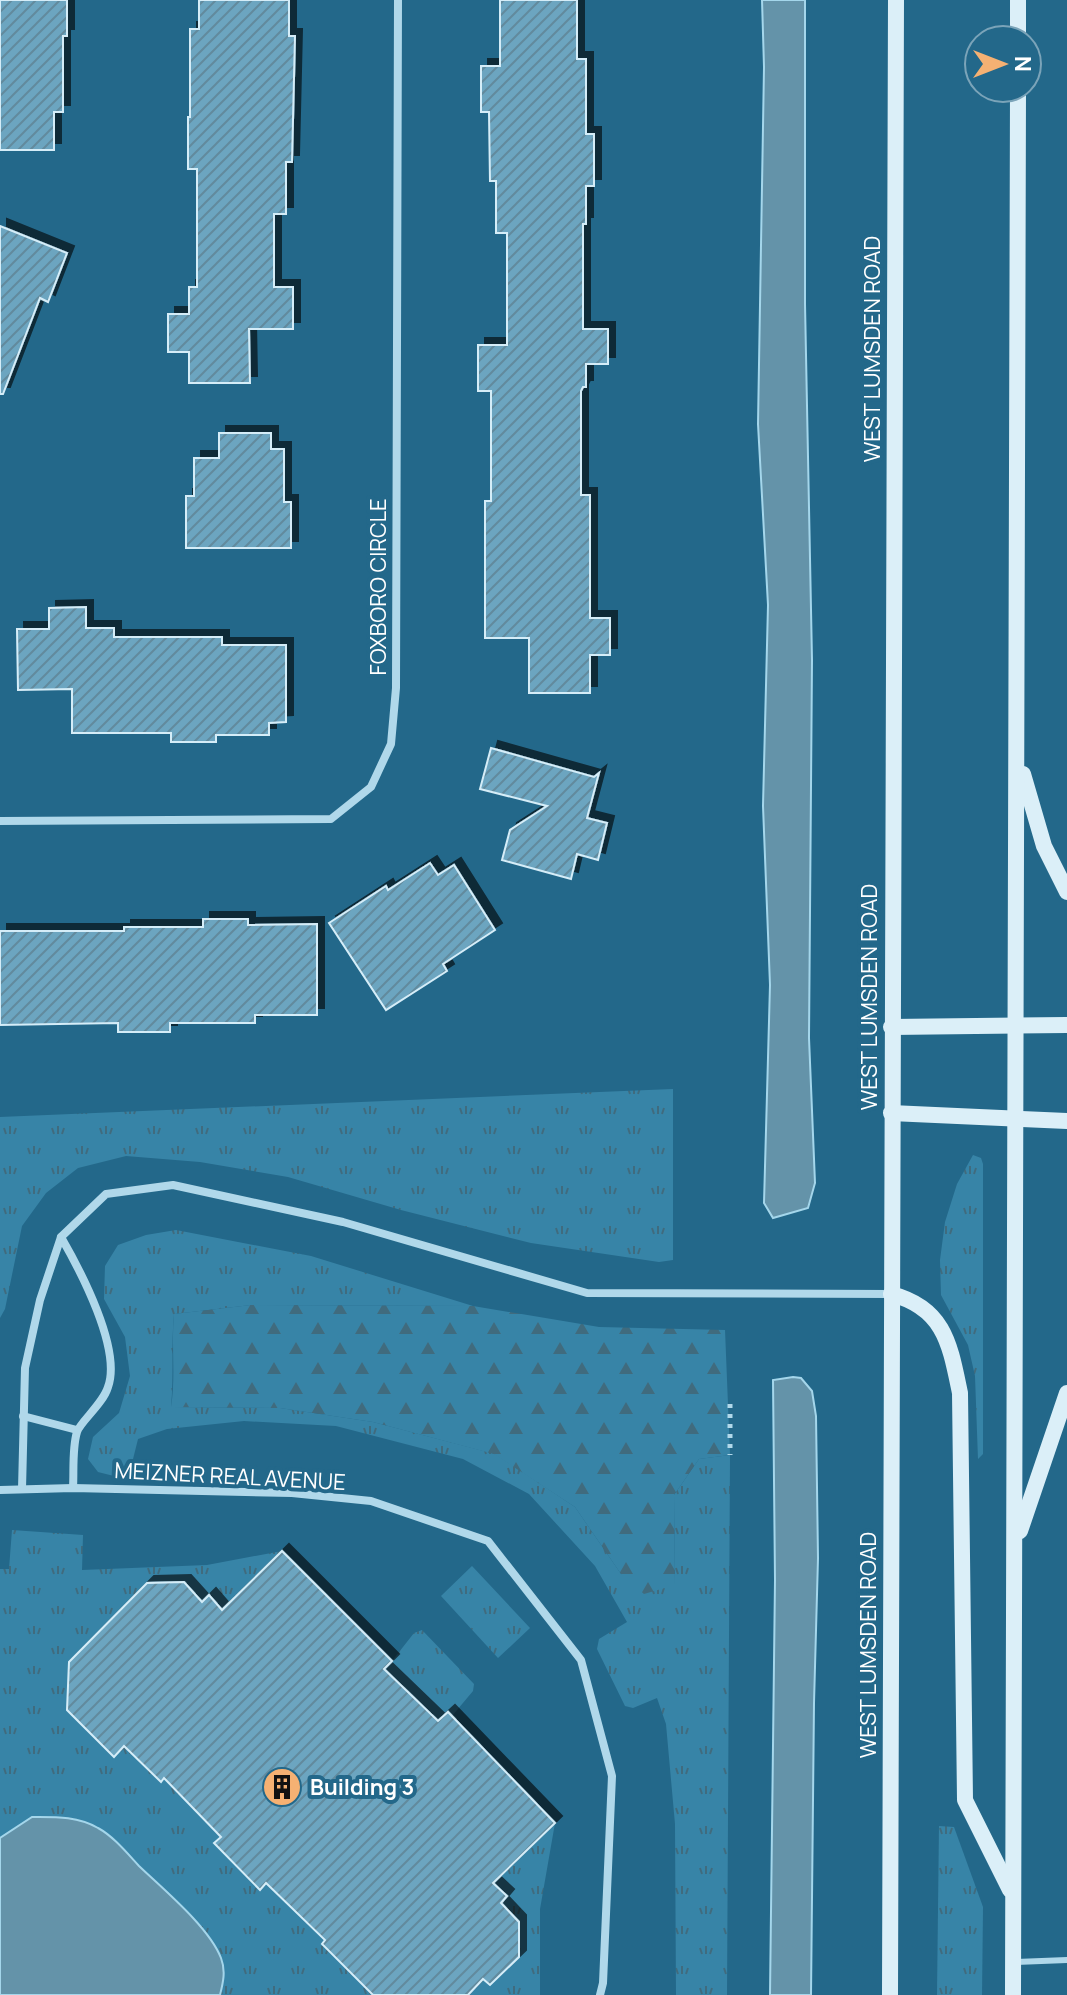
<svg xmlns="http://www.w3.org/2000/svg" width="1067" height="1995" viewBox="0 0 1067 1995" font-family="Manrope,sans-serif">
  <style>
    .grass { fill: url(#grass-tufts) }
    .forest { fill: url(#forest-firs) }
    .water { fill: #6493a9; stroke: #a4d6eb; stroke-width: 2 }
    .building { fill: url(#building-hatch); stroke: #d5edf8; stroke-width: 2; filter: url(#shadow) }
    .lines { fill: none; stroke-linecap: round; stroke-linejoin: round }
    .path { stroke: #b0d8ea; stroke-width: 5; stroke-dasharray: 4 6; stroke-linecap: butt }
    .lane { stroke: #b0d8ea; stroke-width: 6 }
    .street { stroke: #b0d8ea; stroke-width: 8 }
    .secondary { stroke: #dbeff8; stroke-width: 16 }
    .labels { text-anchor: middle; stroke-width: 8; stroke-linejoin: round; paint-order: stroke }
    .street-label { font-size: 22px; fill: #fff; stroke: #23688a }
    .poi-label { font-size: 22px; font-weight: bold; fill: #fff; stroke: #23688a; text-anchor: start }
  </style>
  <defs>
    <pattern id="grass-tufts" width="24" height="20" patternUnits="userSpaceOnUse" patternTransform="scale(2)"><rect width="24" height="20" fill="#3784a7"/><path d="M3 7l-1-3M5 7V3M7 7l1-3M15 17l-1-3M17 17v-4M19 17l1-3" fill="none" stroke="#406b7e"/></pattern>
    <pattern id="forest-firs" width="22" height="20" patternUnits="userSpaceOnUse" patternTransform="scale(2)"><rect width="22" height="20" fill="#3784a7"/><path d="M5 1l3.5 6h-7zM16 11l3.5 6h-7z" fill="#406b7e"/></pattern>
    <pattern id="building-hatch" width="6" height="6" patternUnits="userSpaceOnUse" patternTransform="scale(2)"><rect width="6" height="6" fill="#6ca5c0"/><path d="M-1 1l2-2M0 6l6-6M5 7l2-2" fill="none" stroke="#628a9d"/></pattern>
    <filter id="shadow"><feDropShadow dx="7" dy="-7" stdDeviation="0" flood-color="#0009"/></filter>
  </defs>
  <rect width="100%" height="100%" fill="#23688a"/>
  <g class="grass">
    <path d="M673,1089V1260L659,1262L531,1243L401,1210L288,1177L200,1162L126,1156L78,1168L46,1193L22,1226L5,1309L0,1318V1117Z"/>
    <path d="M973,1155L981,1158L983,1164V1454L978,1459L975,1376L968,1345L941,1295L940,1260L945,1222L957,1184Z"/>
    <path d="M176,1230L311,1256L473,1306L251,1305L174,1314C171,1345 174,1376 171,1407L280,1408L373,1422L495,1454L575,1507L621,1574L675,1585L674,1495L699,1459L730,1455L727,1995H676L675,1824L666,1724L657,1698L633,1708L625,1706L597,1649L599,1639L627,1622L595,1566L529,1494L463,1459L336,1426L244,1421L167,1429L138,1439L130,1471L118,1477L98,1472L88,1459L93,1437L119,1413L130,1376L125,1337L104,1299L105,1266L118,1245L146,1235Z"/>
    <path d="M12,1530L83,1535L82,1570L207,1565L282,1551L247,1586L356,1696L392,1661L414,1633L422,1630L474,1684L473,1691L452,1716L447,1712L412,1746L519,1858L555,1823L540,1909V1995H0V1569H9Z"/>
    <path d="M472,1566L530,1628L498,1658L441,1596Z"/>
    <path d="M939,1826L954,1827L983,1907L982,1995H937Z"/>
  </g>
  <path class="forest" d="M251,1305L473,1306L599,1327L725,1330L730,1455L699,1459L674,1495L675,1585L644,1594L621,1574L575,1507L494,1454L373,1422L280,1408L171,1407C176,1376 171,1345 174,1314Z"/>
  <g class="water">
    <path d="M762,0H805V304L812,660L809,1038L815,1183L808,1208L773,1218L764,1203L770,985L763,806L768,605L758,424L764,67Z"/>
    <path d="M793,1377L801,1378L812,1391L816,1416L818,1558L814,1703L811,1995H770L775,1580L773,1380Z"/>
    <path d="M32,1817C55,1817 77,1816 98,1828C113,1836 127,1853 139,1866C163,1889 209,1927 221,1958C226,1971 223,1983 220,1995H0V1838Z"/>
  </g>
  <g class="building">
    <path d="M0,0H67V36H63V112H54V150H0Z"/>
    <path d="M199,0H289V36H295L292,162H286V214H274V287H293V329H249L250,383H189V352H168V314H189V287H197V169H188V117H190V29H199Z"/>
    <path d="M500,0H577V59H586V134H594V186H586V224H583V329H608V364H586V387H583L581,391V495H590V618H610V655H590V693H529V638H485V501H491V391H478V345H507V233H496V181H490L489,112H481V66H500Z"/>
    <path d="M0,226L67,253L48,302L40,298L3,394H0Z"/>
    <path d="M219,433H271V449H284V502H291V548H186V496H194V458H219Z"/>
    <path d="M86,607V628H114V637H222V645H286V722L269,723V735H216V742H171V733H72V689L18,690L17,629H49V608Z"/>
    <path d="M491,748L594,777L599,773L587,818L607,823L598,860L577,854L571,879L502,860L510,830L547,806L480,789Z"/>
    <path d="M430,863L438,875L454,865L495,930L443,964L447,971L386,1010L329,923L386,886L388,890Z"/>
    <path d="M203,919H248V925L317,924V1015H255V1023H170V1032H118V1023L0,1025V931H124V927H203Z"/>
    <path d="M282,1551L392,1661L384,1669L438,1721L448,1712L555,1823L493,1883L507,1896L501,1903L519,1922V1957L490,1985L483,1979L468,1995H373L322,1944L325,1940L266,1883L260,1890L214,1843L221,1837L164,1778L161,1782L124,1746L114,1757L67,1710L69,1662L147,1583L184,1582L202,1602L209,1595L222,1610Z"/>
  </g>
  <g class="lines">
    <path class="path" d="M730,1404V1455"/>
    <path class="lane" d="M1015,1962L1067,1960"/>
    <g class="street">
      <path d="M0,821L331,819L371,787L391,744L396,688L398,0"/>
      <path d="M61,1237C80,1270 122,1349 108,1387C103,1404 80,1422 77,1432C72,1448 74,1471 73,1488"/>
      <path d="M23,1416L77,1430"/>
      <path d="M22,1489L25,1368L40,1300L61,1237L106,1194L173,1185L343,1222L587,1293L891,1294"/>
      <path d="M0,1490L73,1488L292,1493L371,1501L488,1541L581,1660L612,1776L603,1983L600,1995"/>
    </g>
    <g class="secondary">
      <path d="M1018,40V0"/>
      <path d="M1023,774L1044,846L1067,892"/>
      <path d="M891,1027L1067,1025"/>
      <path d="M891,1113L1067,1121"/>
      <path d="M891,1294C945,1308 950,1345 960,1393L965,1800L1010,1890"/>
      <path d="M1020,1531L1067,1393"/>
      <path d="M890,1995L896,0"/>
      <path d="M1013,1995L1018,88"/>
    </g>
  </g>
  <defs>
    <symbol id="building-disc" viewBox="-11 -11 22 22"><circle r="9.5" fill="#f5b173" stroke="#23688a"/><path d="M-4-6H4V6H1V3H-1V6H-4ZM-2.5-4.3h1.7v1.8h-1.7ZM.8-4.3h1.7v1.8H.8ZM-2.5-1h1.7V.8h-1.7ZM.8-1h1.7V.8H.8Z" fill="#111"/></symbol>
  </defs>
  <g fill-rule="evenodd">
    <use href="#building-disc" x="260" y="1765" width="44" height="44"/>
  </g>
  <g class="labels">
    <g class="street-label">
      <text transform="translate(872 349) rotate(-90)" y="8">WEST LUMSDEN ROAD</text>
      <text transform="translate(378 587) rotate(-90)" y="8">FOXBORO CIRCLE</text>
      <text transform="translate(869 997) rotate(-90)" y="8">WEST LUMSDEN ROAD</text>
      <text transform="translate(230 1476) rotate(3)" y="8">MEIZNER REAL AVENUE</text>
      <text transform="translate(868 1645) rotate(-90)" y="8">WEST LUMSDEN ROAD</text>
    </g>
    <g class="poi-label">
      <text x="310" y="1795">Building 3</text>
    </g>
  </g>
  <g transform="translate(1003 64) rotate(90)"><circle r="38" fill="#23688a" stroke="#7ba4b9" stroke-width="2"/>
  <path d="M0-6L14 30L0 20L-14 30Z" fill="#f5b173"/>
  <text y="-12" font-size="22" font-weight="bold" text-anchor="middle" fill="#ffffff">N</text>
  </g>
</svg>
